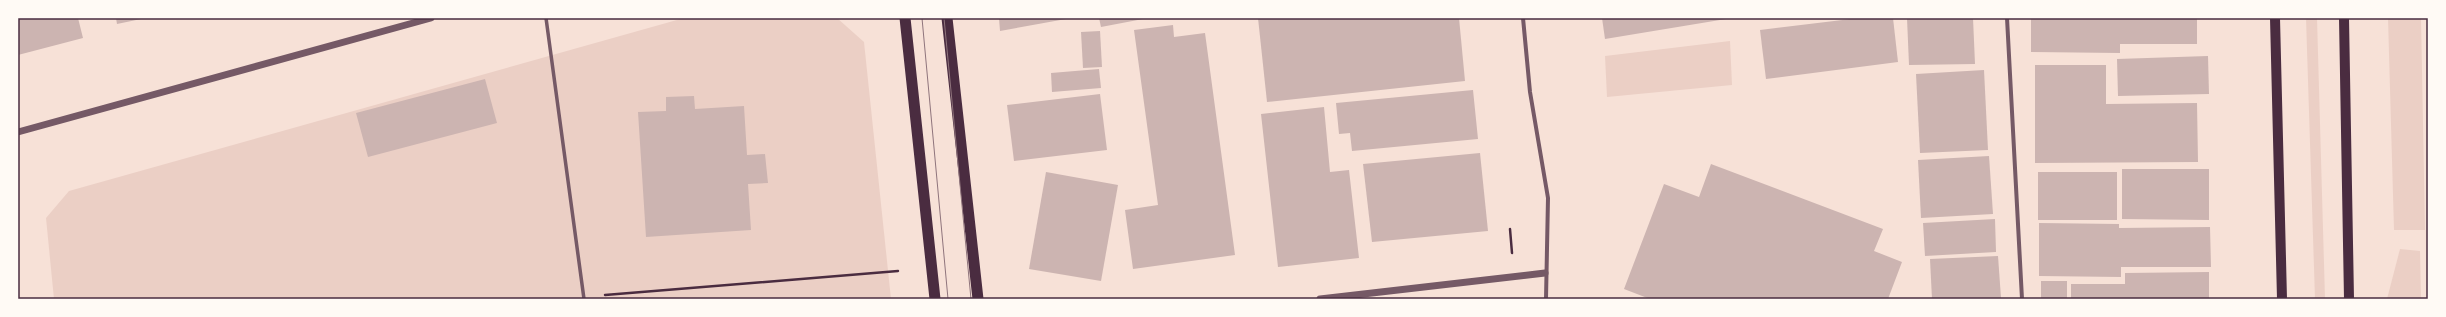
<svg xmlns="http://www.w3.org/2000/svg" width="2446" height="317" viewBox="0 0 2446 317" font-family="Cabin,sans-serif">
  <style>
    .green { fill: #ebcfc5 }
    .building { fill: #ccb4b1 }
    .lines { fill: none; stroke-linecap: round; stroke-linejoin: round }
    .path { stroke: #4a2c40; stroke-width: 2.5 }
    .pedestrian { stroke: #755966; stroke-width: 3.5 }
    .minor { stroke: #755966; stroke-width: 4 }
    .tertiary { stroke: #755966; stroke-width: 7 }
    .primary { stroke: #4a2c40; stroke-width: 10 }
    .trunk { stroke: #4a2c40; stroke-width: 11 }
    .tram { stroke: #8f747c; stroke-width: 1 }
    .neatline { fill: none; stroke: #4a2c40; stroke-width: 1.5 }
  </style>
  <rect width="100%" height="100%" fill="#f7e1d7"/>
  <g class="green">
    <path d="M684,18H837L864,42L891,299H54L46,218L69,191Z"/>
    <path d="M2306,18H2317L2325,299H2315Z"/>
    <path d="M2388,18H2421L2425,230H2394Z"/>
    <path d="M1730,41L1732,85L1607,97L1605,56Z"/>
    <path d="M2400,249L2420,251L2421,299H2387Z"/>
  </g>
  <g class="building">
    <path d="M18,18H78L83,38L18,55Z"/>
    <path d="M116,18H141V19L117,24Z"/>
    <path d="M999,18H1066V19L1000,31Z"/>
    <path d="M1099,18H1143V19L1101,27Z"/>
    <path d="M1258,18H1459L1465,81L1267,102Z"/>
    <path d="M1602,18H1726V19L1605,39Z"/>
    <path d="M1859,18H1893L1898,62L1766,79L1760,30Z"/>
    <path d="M1907,18H1973L1975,64L1909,65Z"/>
    <path d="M2031,18H2197V44H2120V53L2031,52Z"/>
    <path d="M1173,25L1174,37L1205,33L1235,255L1133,269L1125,210L1158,205L1134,30Z"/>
    <path d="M1100,31L1102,67L1083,68L1081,32Z"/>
    <path d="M2208,56L2209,94L2118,96L2117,59Z"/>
    <path d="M2035,65H2106V104L2197,103L2198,162L2035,163Z"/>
    <path d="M1099,69L1101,88L1052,92L1051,73Z"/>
    <path d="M1984,70L1988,150L1920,153L1916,74Z"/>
    <path d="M485,79L497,123L368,157L356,113Z"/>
    <path d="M1473,90L1478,139L1352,151L1350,133L1339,134L1336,103Z"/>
    <path d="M1100,94L1107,150L1014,161L1007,105Z"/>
    <path d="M694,96L695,109L744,106L747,155L765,154L768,183L748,184L751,230L646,237L638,112L666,111V97Z"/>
    <path d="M1324,107L1330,172L1349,170L1359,258L1278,267L1261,114Z"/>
    <path d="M1480,153L1488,231L1372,242L1363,164Z"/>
    <path d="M1989,156L1993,214L1921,218L1918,160Z"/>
    <path d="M1711,164L1883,229L1874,251L1902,262L1888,299H1650L1624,289L1664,184L1699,197Z"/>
    <path d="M2122,169H2209V220L2122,219Z"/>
    <path d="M1046,172L1118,185L1101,281L1029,269Z"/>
    <rect x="2038" y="172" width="79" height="48"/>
    <path d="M1995,219L1996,252L1925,256L1923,223Z"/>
    <path d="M2039,223L2119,224V228L2210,227L2211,267H2121V277L2039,276Z"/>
    <path d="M1998,256L2001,298L1932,299L1930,259Z"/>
    <path d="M2209,272V299H2071V284H2125V273Z"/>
    <rect x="2041" y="281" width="26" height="18"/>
  </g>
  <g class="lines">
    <g class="path">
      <path d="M1510,229L1512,253"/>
      <path d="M605,295L898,271"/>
    </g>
    <path class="pedestrian" d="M546,18L584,299"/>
    <g class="minor">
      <path d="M1523,18L1530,92L1548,198L1546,299"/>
      <path d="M2007,18L2022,299"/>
    </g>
    <g class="tertiary">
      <path d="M18,132L431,18"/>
      <path d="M1320,299L1545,273"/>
    </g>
    <g class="primary">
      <path d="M2275,18L2282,299"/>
      <path d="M2344,18L2349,299"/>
    </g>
    <g class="trunk">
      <path d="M905,18L935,299"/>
      <path d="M947,18L978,299"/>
    </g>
    <g class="tram">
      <path d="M922,18L948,299"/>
      <path d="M944,18L971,299"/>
    </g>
  </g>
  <rect width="2446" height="317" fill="none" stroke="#fffaf5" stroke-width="38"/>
  <rect x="19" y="19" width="2408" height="279" class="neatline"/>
</svg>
